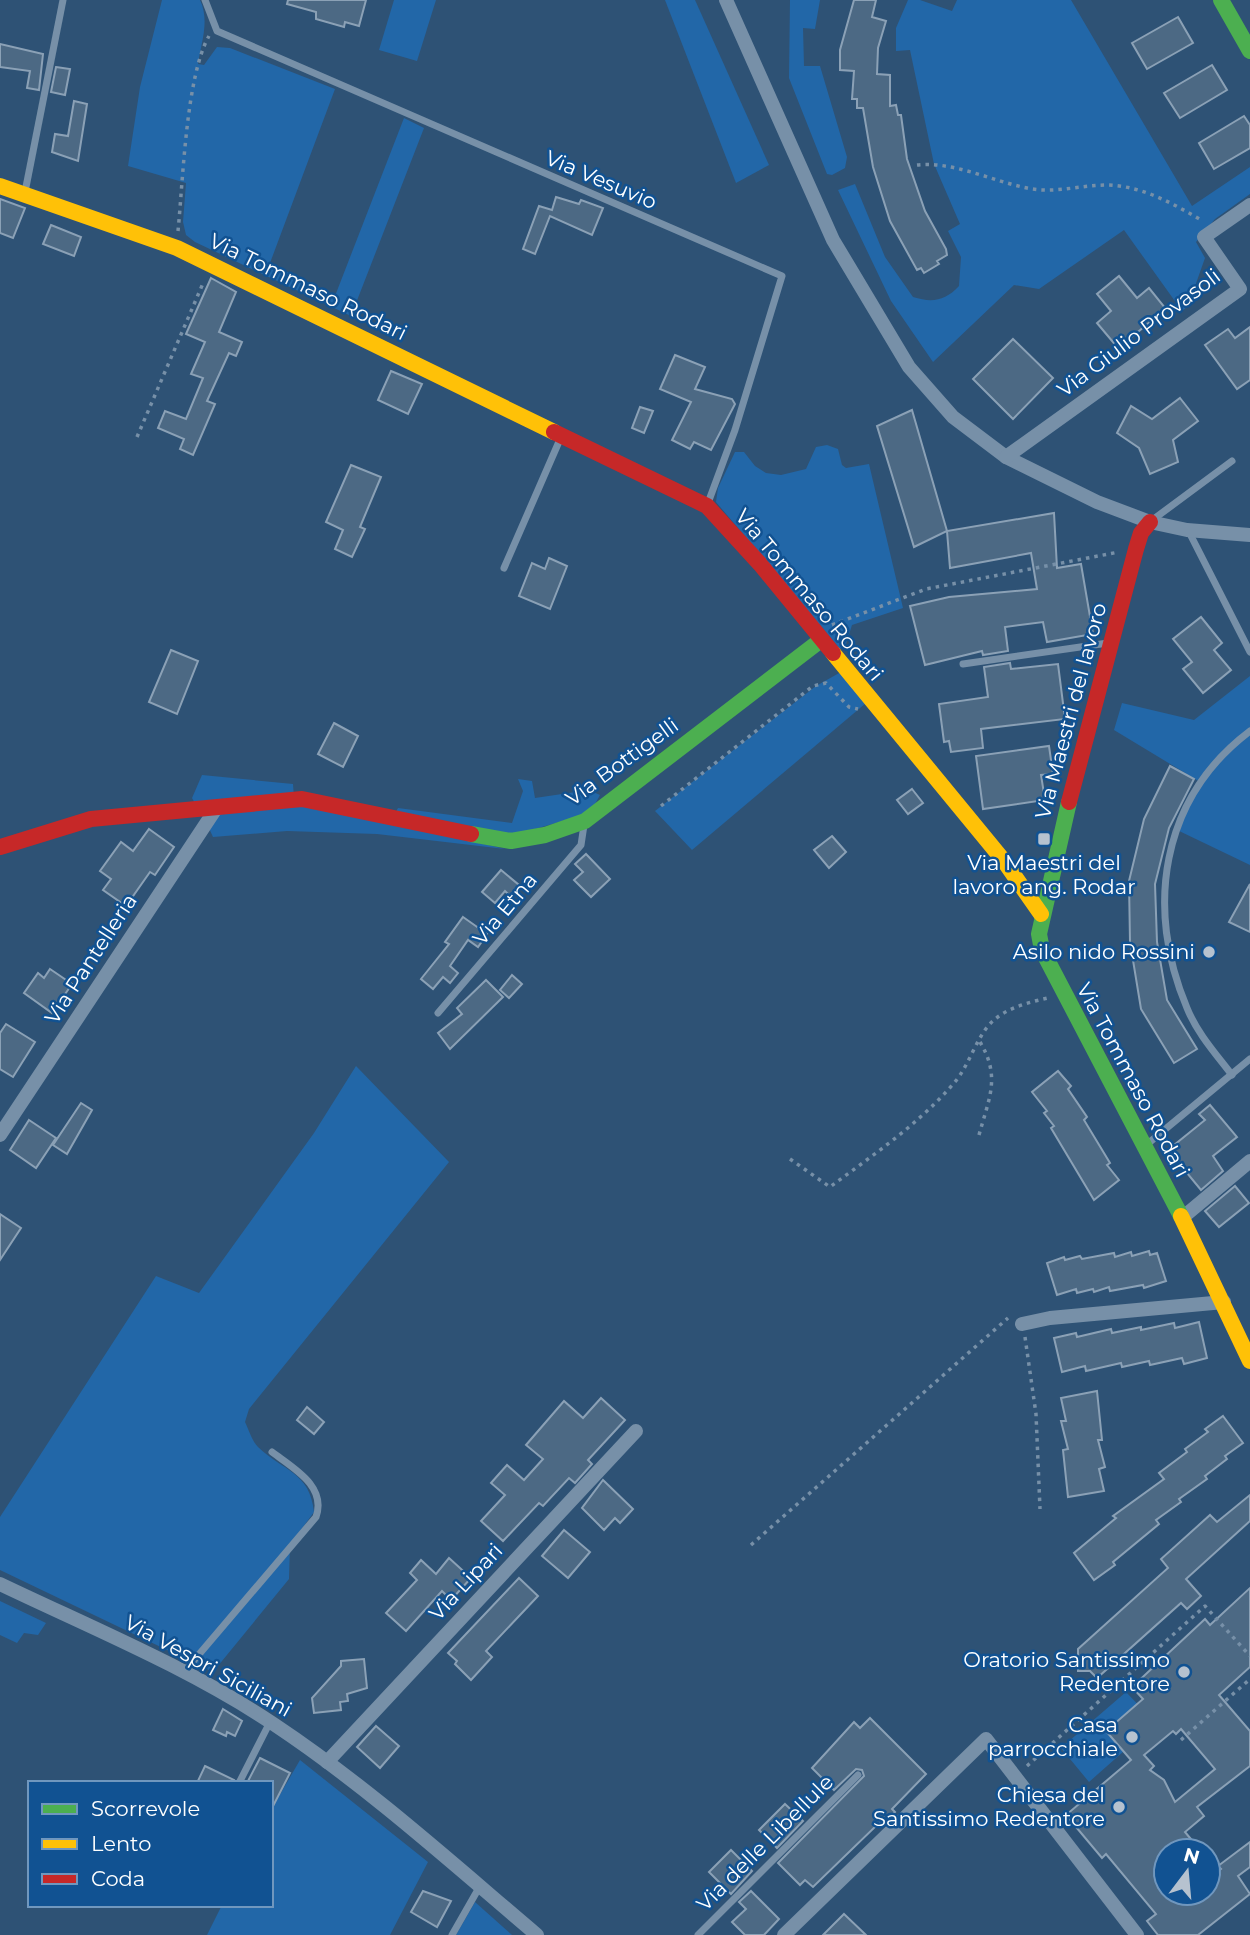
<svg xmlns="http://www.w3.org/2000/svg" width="1250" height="1935" viewBox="0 0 1250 1935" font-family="Montserrat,sans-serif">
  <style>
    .green { fill: #2267a8 }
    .building { fill: #4c6984; stroke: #8ba1b6; stroke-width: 2; fill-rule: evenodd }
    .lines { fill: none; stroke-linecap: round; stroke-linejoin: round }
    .path { stroke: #7790a8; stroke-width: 3.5; stroke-dasharray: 3.5 5; stroke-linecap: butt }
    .lane { stroke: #7790a8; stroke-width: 7 }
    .street { stroke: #7790a8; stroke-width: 14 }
    .fast { stroke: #4caf50; stroke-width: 16 }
    .slow { stroke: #ffc107; stroke-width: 16 }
    .jam { stroke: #c62828; stroke-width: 16 }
    .poi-dot { fill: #b6c2cf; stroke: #115292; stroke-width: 2.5 }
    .labels { text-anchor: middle; stroke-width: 5; stroke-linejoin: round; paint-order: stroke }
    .street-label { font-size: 21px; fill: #fff; stroke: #115292 }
    .poi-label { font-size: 21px; fill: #fff; stroke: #115292; text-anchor: end }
  </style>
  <rect width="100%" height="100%" fill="#2e5275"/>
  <g class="green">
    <path d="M162,0H200C210,21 201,43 198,64L204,65L217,47L230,48L335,89L270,263L335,296L404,118L424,128L351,316L195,242L186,235L183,222L186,183L128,166L140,87Z"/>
    <path d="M394,0H436L417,61L379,50Z"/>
    <path d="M665,0H695L769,165L736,183Z"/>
    <path d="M790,0H820L815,29L803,28L804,66H820L847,157L845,168L832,175L827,174L789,78Z"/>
    <path d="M908,0H920L952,11L957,0H1071L1192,206L1250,167V194L1215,219L1196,242L1205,258L1188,306L1182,311L1124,230L1039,289L1014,285L933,362L891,301L838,190L855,184L885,257L913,297C932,303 945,301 959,286L961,257L948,231L960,224L934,164L910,50L896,51V28Z"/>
    <path d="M827,445L838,449L842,465L846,468L869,464L903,608L852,625L846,644L840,649L716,502L718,488L735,452H744L755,466L766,473L781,475L806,469L816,447Z"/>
    <path d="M841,672L866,703L692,850L655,811L816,686Z"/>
    <path d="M1250,676V865L1175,829L1200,782L1114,730L1122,703L1194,720Z"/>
    <path d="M202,775L293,784L294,798L197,807L192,798Z"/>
    <path d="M518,779L532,781L535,798L589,790L600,795L590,813L511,836L394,815L398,808L512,823L523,791Z"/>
    <path d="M303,801L505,849L377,834L287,831L213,837L207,824L218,808Z"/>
    <path d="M356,1066L449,1162L249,1409L245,1422C249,1430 252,1441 258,1447C283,1471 310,1472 314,1512L290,1545L289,1579L213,1672L0,1570V1517L156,1276L199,1293L314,1133Z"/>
    <path d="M0,1601L46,1623L38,1635L24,1633L17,1643L0,1635Z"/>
    <path d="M1126,1692L1167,1735L1159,1743L1131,1711L1124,1751L1089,1782L1061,1748Z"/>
    <path d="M300,1760L428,1862L390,1935H207L222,1905H271V1810Z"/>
    <path d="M475,1902L512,1935H456Z"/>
  </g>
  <g class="building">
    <path d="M288,0H366L359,26L345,22L344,27L316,19V12L287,4Z"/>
    <path d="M854,0H876L872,17L886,21L878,48L877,74L890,75V106L896,105L898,115H901L907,159L925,211L946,249L947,255L937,261L939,264L924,273L921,268L917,270L890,221L873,167L863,108H857V99H852L854,71L840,70V50Z"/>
    <path d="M1178,17L1193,43L1147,69L1132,43Z"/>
    <path d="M0,44L43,54L39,90L27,88L30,71L0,67Z"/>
    <path d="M1212,65L1227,90L1180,118L1164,93Z"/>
    <path d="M56,67L70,69L65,95L51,92Z"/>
    <path d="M74,101L87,104L78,161L52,152L55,134L68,136Z"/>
    <path d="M1244,116L1250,125V148L1214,169L1199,143Z"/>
    <path d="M556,197L579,204L581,200L603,208L592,235L550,216L535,254L523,249L539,206L552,210Z"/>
    <path d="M0,199L25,208L13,238L0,233Z"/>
    <path d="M51,225L81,237L74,256L43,244Z"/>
    <path d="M1119,276L1137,298L1149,288L1166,309L1118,348L1097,323L1111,311L1097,294Z"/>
    <path d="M211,278L236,292L219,332L242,342L236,356L229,353L207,401L215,404L193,455L180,449L184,439L158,428L165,411L186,419L203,378L191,374L205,342L186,334Z"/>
    <path d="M1250,327V380L1237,389L1205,345L1228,329L1235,338Z"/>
    <path d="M1013,339L1053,378L1013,419L973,379Z"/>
    <path d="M675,355L705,367L695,389L732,399L735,404L711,450L694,442L690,449L672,440L691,402L660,389Z"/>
    <path d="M391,371L422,384L408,414L378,400Z"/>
    <path d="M1180,398L1198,421L1173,440L1178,462L1150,474L1139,448L1117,433L1131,406L1152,419Z"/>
    <path d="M640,407L653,411L644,433L632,428Z"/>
    <path d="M912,410L947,531L914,547L877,426Z"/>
    <path d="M351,465L381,477L360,527L365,529L352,557L335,549L343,530L326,522Z"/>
    <path d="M1054,513L1057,568L1081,564L1093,634L1047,642L1043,622L1005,627L1008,651L983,655L982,651L925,665L910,606L949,597L1037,589L1031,553L950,568L947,531Z"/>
    <path d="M549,558L567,566L550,609L519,596L532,563L545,569Z"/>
    <path d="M1201,617L1222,643L1214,650L1231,670L1203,693L1183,669L1192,662L1173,639Z"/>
    <path d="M171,650L198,661L177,714L149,702Z"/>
    <path d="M1010,663L1011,669L1058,664L1065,719L981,729L983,748L951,752L949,741L944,742L939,704L988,697L984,667Z"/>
    <path d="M334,723L358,736L343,767L318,754Z"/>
    <path d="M1049,746L1053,774L1041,775L1045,800L983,809L976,756Z"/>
    <path d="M1170,766L1194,779L1169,828L1155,884L1157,942L1167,1000L1197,1049L1174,1063L1141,1009L1130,942L1129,881L1144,819Z"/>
    <path d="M912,789L923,803L908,814L897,800Z"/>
    <path d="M149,829L174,847L155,875L150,872L126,906L103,890L111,879L100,871L121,842L133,851Z"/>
    <path d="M832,836L846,852L829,868L814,850Z"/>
    <path d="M586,854L610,879L591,897L574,880L583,872L575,864Z"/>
    <path d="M501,870L519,885L510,896L505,891L495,903L482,892Z"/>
    <path d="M1250,884V932L1229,922Z"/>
    <path d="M463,917L487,934L478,947L468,940L450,966L458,973L450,983L443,977L433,989L421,979L449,944L445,942Z"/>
    <path d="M50,969L72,984L52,1013L24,993L38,973L44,978Z"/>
    <path d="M512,975L522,984L509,998L500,990Z"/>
    <path d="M486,980L503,997L450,1049L438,1033L462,1014L457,1008Z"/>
    <path d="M6,1024L35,1042L13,1077L0,1069V1033Z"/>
    <path d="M1058,1071L1071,1086L1068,1089L1087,1117L1084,1120L1110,1163L1107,1165L1119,1180L1094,1200L1051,1128L1054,1126L1044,1113L1047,1111L1032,1092Z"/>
    <path d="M81,1103L92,1110L67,1154L53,1145Z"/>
    <path d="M1210,1105L1237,1137L1213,1156L1223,1171L1201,1190L1168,1150L1205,1120L1199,1114Z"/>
    <path d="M29,1120L56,1138L36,1168L10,1150Z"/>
    <path d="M1235,1186L1249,1203L1219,1227L1205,1211Z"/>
    <path d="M0,1214L21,1228L0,1260Z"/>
    <path d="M1149,1251L1150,1255L1157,1253L1166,1281L1144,1288L1143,1285L1110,1291L1109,1287L1094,1292L1093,1289L1077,1293L1076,1289L1057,1295L1047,1263L1064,1257L1065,1260L1080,1256L1082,1259L1114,1253L1115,1257L1131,1252L1132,1256Z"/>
    <path d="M1199,1322L1207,1358L1184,1364L1182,1358L1150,1365L1149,1361L1122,1367L1121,1363L1086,1371L1085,1366L1062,1372L1054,1338L1076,1333L1077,1337L1111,1329L1112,1333L1141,1327V1330L1174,1323L1175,1328Z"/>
    <path d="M1097,1391L1102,1440H1098L1105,1467L1099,1469L1104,1491L1068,1497L1063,1450L1068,1449L1061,1421H1066L1061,1398Z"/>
    <path d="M601,1398L625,1420L588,1460L592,1464L575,1483L569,1478L543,1506L539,1503L503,1541L481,1521L505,1495L491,1483L507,1465L524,1480L543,1459L526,1445L564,1401L583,1418Z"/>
    <path d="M307,1407L324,1422L314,1434L297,1420Z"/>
    <path d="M1223,1416L1243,1443L1225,1456L1227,1459L1205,1476L1207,1479L1179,1499L1181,1502L1156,1520L1159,1524L1113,1562L1115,1565L1094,1580L1074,1553L1116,1518L1113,1516L1164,1479L1159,1473L1187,1452L1185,1449L1208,1432L1205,1429Z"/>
    <path d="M603,1480L633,1509L620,1523L615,1518L604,1530L582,1508Z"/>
    <path d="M1250,1495V1521L1186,1579L1201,1596L1187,1609L1181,1603L1097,1678L1090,1671H1078V1649L1168,1568L1161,1559L1210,1515L1217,1522Z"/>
    <path d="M564,1530L590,1552L568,1578L542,1556Z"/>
    <path d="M449,1558L471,1578L451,1600L442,1591L406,1631L386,1613L417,1580L410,1573L421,1560L436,1574Z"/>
    <path d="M519,1578L538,1596L486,1651L492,1657L471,1680L455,1664L457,1661L448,1653Z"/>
    <path d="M1250,1588V1667L1219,1695L1250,1731V1766L1197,1807L1204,1816L1185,1832L1201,1851H1166V1893H1174L1181,1901L1191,1893H1208V1879L1221,1869L1218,1866L1250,1842V1867L1238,1876L1250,1894L1198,1935H1158L1147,1921L1156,1914L1106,1854L1102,1858L1066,1815L1131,1760L1106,1731L1143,1699L1132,1687L1205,1619L1210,1625ZM1181,1729L1215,1769L1175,1802L1164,1780L1150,1770L1154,1766L1144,1755L1173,1731L1176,1734Z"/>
    <path d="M364,1659L367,1688L347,1694L348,1701L340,1702L341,1710L314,1713L312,1698L341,1666V1661Z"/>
    <path d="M223,1709L242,1721L235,1736L227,1732L226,1736L213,1730Z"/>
    <path d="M870,1718L926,1774L892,1809L895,1812L882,1825L880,1822L813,1887L805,1880L800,1885L778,1863L864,1776L862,1770L856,1769L834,1790L812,1768L854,1722L860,1728Z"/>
    <path d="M376,1726L399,1746L380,1768L357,1747Z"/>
    <path d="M260,1758L290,1773L271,1810V1783H247Z"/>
    <path d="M205,1766L234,1780L233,1783H197Z"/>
    <path d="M785,1804L803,1821L777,1848L759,1830Z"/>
    <path d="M731,1850L752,1871L731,1894L709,1872Z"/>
    <path d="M423,1891L451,1901L437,1927L411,1912Z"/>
    <path d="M751,1891L779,1919L764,1935H745L732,1922L746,1909L739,1902Z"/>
    <path d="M844,1914L866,1935H823Z"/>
  </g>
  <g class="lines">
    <g class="path">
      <path d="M917,165C953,161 992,181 1027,188C1054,194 1080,185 1107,185C1142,186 1172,203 1201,220"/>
      <path d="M178,231C183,182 186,76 209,36"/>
      <path d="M137,437L204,281"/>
      <path d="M832,625L926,589L1119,552"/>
      <path d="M661,806L813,686L826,683L849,707L858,709"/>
      <path d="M979,1135C989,1098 1001,1077 980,1042"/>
      <path d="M790,1159L830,1187C873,1155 919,1124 954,1083C970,1065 977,1034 994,1020C1009,1007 1030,1002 1048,998"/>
      <path d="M1025,1337L1036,1414L1040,1509"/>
      <path d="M751,1545L1008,1318"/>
      <path d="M1181,1740L1250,1679"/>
      <path d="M1027,1766L1205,1606L1250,1656"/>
    </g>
    <g class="lane">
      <path d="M205,0L217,31L782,276L735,430L708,503"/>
      <path d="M25,192L63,0"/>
      <path d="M1151,521L1232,461"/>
      <path d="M1188,530L1250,652"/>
      <path d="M504,568L561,437"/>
      <path d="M963,664L1108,643"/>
      <path d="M438,1013L581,845L584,825"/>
      <path d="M1232,1075C1216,1054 1197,1033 1187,1008C1145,909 1160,799 1250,731"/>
      <path d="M1145,1146L1250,1059"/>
      <path d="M184,1672L316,1517C327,1486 293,1468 272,1452"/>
      <path d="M239,1783L270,1722"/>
      <path d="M452,1935L480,1886"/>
      <path d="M698,1935L858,1775"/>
    </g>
    <g class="street">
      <path d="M726,0L833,240L909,367L953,417L1006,457L1097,502L1150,522L1187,530L1250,535"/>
      <path d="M1006,457L1240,289L1204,237L1250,205"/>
      <path d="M0,1135L217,807"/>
      <path d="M1182,1218L1250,1161"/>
      <path d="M1022,1324L1050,1318L1224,1302"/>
      <path d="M0,1584C92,1628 190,1668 275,1725C368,1787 452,1863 537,1935"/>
      <path d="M327,1762L636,1431"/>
      <path d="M784,1935L986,1739L1137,1935"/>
    </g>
    <g class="fast">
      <path d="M1221,0L1250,51"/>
      <path d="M1069,802L1039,934L1042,950L1181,1216"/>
      <path d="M471,834L511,841L545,835L585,821L821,640"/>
    </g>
    <g class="slow">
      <path d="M0,186L177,248L554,432"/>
      <path d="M833,653L1004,861L1041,914"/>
      <path d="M1181,1216L1250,1361"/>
    </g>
    <g class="jam">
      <path d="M554,432L707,506L760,564L833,653"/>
      <path d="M1069,802L1136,549L1141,533L1150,522"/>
      <path d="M0,847L91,819L302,799L471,834"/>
    </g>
  </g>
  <g class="poi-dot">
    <rect x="1037" y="832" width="14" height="14" rx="3.5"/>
    <circle cx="1209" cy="952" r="7"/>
    <circle cx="1184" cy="1672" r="7"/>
    <circle cx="1132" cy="1737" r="7"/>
    <circle cx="1119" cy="1807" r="7"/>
  </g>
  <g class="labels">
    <g class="street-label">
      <text transform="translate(601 180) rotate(23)" y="7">Via Vesuvio</text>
      <text transform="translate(308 287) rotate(26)" y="7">Via Tommaso Rodari</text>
      <text transform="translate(1139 333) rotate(-37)" y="7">Via Giulio Provasoli</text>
      <text transform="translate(809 595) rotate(50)" y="7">Via Tommaso Rodari</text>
      <text transform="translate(1071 711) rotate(-75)" y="7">Via Maestri del lavoro</text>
      <text transform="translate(622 762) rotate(-36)" y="7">Via Bottigelli</text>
      <text transform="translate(505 909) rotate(-50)" y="7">Via Etna</text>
      <text transform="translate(91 959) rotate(-57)" y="7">Via Pantelleria</text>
      <text transform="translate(1133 1080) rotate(62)" y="7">Via Tommaso Rodari</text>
      <text transform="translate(466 1582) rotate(-47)" y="7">Via Lipari</text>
      <text transform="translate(208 1666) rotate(29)" y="7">Via Vespri Siciliani</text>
      <text transform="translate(765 1843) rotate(-45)" y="7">Via delle Libellule</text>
    </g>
    <g class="poi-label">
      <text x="1044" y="870" text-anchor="middle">Via Maestri del<tspan x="1044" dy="24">lavoro ang. Rodar</tspan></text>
      <text x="1195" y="959">Asilo nido Rossini</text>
      <text x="1170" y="1667">Oratorio Santissimo<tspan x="1170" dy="24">Redentore</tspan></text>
      <text x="1118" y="1732">Casa<tspan x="1118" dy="24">parrocchiale</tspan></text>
      <text x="1105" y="1802">Chiesa del<tspan x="1105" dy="24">Santissimo Redentore</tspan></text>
    </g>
  </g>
  <rect x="28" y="1781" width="245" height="126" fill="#115292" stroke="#7097be" stroke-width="2"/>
  <rect x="42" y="1804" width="35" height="10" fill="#4caf50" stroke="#7097be" stroke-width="2"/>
  <text x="91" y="1816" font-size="21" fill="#ffffff">Scorrevole</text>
  <rect x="42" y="1839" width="35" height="10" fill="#ffc107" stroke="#7097be" stroke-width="2"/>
  <text x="91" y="1851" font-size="21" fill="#ffffff">Lento</text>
  <rect x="42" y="1874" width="35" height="10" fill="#c62828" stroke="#7097be" stroke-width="2"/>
  <text x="91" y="1886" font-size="21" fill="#ffffff">Coda</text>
  <g transform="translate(1187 1872) rotate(16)"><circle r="33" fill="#115292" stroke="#7097be" stroke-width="2"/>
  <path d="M0-5L12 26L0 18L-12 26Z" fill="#b6c2cf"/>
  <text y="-10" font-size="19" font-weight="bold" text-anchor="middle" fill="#ffffff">N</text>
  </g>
</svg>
